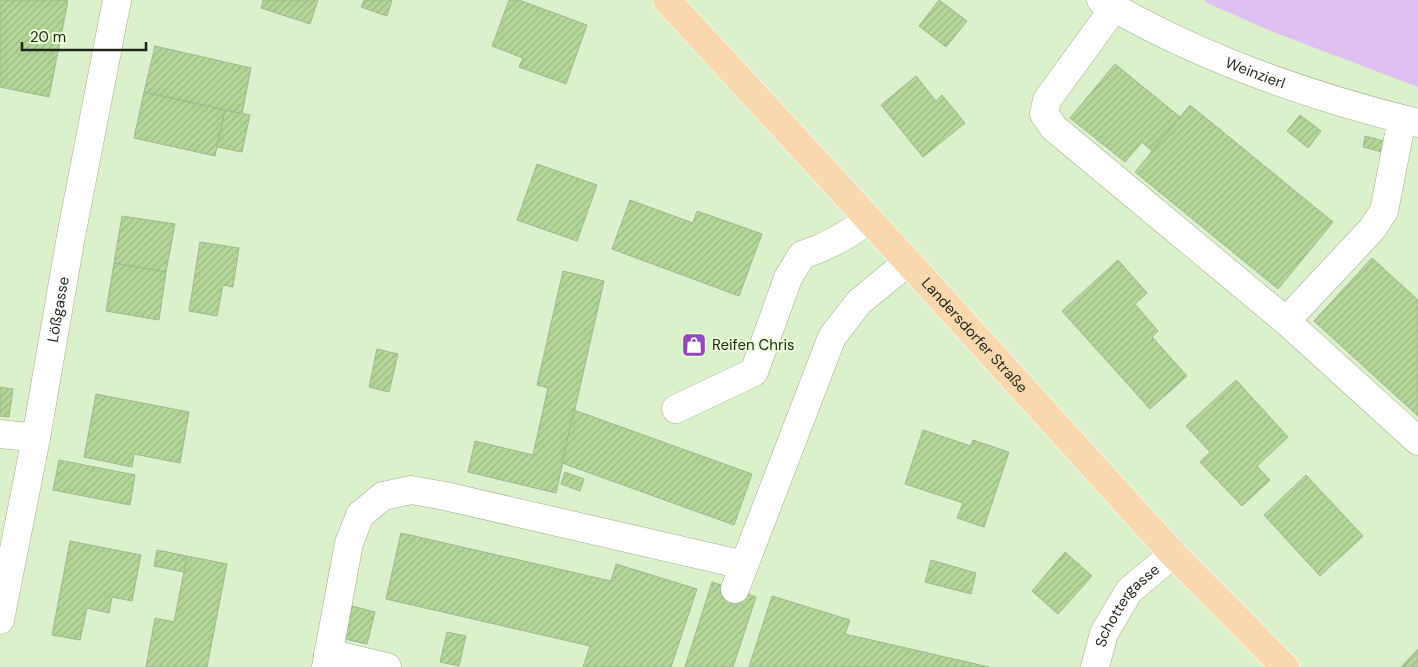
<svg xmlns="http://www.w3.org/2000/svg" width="1418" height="667" viewBox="0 0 1418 667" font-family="'DM Sans',sans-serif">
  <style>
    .green { fill: #dec0f1 }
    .building { fill: url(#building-hatch); stroke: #a1b692 }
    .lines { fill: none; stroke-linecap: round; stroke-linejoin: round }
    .minor-casing { stroke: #99ad8a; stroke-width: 29 }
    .major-casing { stroke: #fff; stroke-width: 29 }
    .minor { stroke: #fff; stroke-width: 28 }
    .major { stroke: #f9d8af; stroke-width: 28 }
    .labels { text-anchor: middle; stroke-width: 4; stroke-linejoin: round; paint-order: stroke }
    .street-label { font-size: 15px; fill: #1e2618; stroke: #e9fed8 }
    .poi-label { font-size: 15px; fill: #1e2618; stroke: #e9fed8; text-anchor: start }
  </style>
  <defs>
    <pattern id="building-hatch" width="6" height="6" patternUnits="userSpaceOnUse" patternTransform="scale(1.25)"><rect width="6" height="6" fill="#b4d699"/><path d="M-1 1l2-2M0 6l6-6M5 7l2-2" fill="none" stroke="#9ab883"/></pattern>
  </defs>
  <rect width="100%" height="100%" fill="#dbf1cb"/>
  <path class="green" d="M1205,0H1418V87L1273,32L1207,3Z"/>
  <g class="building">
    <path d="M0,0H61L68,1L49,97L0,87Z"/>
    <path d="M263,0H318L310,24L261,8Z"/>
    <path d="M364,0H392L387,16L361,7Z"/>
    <path d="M509,0H519L587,25L566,84L519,67L523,58L492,46Z"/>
    <path d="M939,0L967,21L946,47L919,26Z"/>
    <path d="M155,46L251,68L242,114L144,92Z"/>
    <path d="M1115,64L1180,117L1152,151L1142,142L1125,162L1070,118Z"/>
    <path d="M916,76L936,101L942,95L965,123L923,157L881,105Z"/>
    <path d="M144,92L225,110L215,156L134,138Z"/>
    <path d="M1190,105L1333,222L1278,289L1135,172Z"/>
    <path d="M225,110L250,115L242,152L217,147Z"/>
    <path d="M1300,115L1321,131L1308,148L1287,131Z"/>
    <path d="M1365,136L1384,141L1382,152L1363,147Z"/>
    <path d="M537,164L597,185L577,241L517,220Z"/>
    <path d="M630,200L693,223L697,211L762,234L739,296L612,249Z"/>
    <path d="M122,216L175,224L166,272L114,263Z"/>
    <path d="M200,242L239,248L233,287L223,285L217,316L189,311Z"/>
    <path d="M1372,258L1418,300V416L1314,321Z"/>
    <path d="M1118,260L1147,293L1135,304L1158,331L1152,337L1187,376L1150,409L1062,311Z"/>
    <path d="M114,263L166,272L159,320L106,311Z"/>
    <path d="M563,271L604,281L556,493L468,472L475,441L533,455L548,388L537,385Z"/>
    <path d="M377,349L398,354L389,392L369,387Z"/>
    <path d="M1236,380L1288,437L1257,466L1270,480L1242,506L1200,462L1210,452L1186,426Z"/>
    <path d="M0,387L13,389L9,417L0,416Z"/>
    <path d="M96,394L189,412L180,463L134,454L132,467L84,457Z"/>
    <path d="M574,410L752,474L734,525L562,463Z"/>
    <path d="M923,430L971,446L973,440L1009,452L984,527L957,518L963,503L905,484Z"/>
    <path d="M59,460L135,475L130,505L53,490Z"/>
    <path d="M565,472L584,479L580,491L561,484Z"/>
    <path d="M1306,475L1363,536L1320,576L1264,515Z"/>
    <path d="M401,533L611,581L616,564L697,589L671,667H583L590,646L386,599Z"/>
    <path d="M70,541L141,555L132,601L112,597L109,613L87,608L80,640L52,635Z"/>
    <path d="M157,550L187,556L184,572L154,566Z"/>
    <path d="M1065,552L1092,576L1058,614L1032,591Z"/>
    <path d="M187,556L227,564L207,667H146L155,618L174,622Z"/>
    <path d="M931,560L976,573L971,594L925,582Z"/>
    <path d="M712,582L756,597L733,667H685Z"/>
    <path d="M772,596L850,620L845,634L989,667H749Z"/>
    <path d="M352,606L375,612L367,644L344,639Z"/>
    <path d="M447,632L466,636L459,666L440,662Z"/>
    <path d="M1418,649V667H1401Z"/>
  </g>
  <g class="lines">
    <defs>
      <g id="minor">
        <path id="s1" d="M1101,0C1199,58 1308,96 1418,123"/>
        <path d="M1114,8L1047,100L1044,114L1054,128L1286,321L1418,441"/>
        <path d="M1286,321L1372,229L1384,211L1402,119"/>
        <path d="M676,409L754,372L788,278L802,255C827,247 847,236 868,220"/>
        <path d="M0,434L36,438"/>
        <path d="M735,589L832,337L859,302L908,262"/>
        <path id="s2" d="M0,620L36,438L71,236L117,0"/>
        <path d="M328,653L387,667"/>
        <path d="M326,667L349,543L360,515L383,496L411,490L445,496L744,565"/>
        <path id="s3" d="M1095,667L1104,633L1129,591L1173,554"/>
      </g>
      <g id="major">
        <path id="s4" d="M667,0L908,262L1173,554L1285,667"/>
      </g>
    </defs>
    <use href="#minor" class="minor-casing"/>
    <use href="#major" class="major-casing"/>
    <use href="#minor" class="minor"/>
    <use href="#major" class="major"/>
  </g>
  <defs>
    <symbol id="shop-square" viewBox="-11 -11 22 22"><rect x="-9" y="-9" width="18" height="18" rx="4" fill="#9248ba" stroke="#e9fed8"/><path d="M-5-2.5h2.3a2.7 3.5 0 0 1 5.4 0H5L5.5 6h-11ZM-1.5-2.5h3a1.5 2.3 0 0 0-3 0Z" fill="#fff"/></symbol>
  </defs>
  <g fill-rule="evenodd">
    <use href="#shop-square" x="680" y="331" width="28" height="28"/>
  </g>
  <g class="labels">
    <g class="street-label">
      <text dy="5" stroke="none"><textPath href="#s1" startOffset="171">Weinzierl</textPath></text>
      <text dy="5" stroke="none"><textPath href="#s2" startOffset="316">Lößgasse</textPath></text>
      <text dy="5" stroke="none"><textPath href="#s4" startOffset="455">Landersdorfer Straße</textPath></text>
      <text dy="5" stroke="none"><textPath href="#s3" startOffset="71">Schottergasse</textPath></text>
    </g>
    <g class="poi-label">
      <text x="712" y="350">Reifen Chris</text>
    </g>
  </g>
  <path d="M22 42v8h124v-8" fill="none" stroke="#1e2618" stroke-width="2.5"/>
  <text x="30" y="42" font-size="15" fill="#1e2618" stroke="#e9fed8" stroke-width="4" paint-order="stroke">20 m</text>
</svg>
